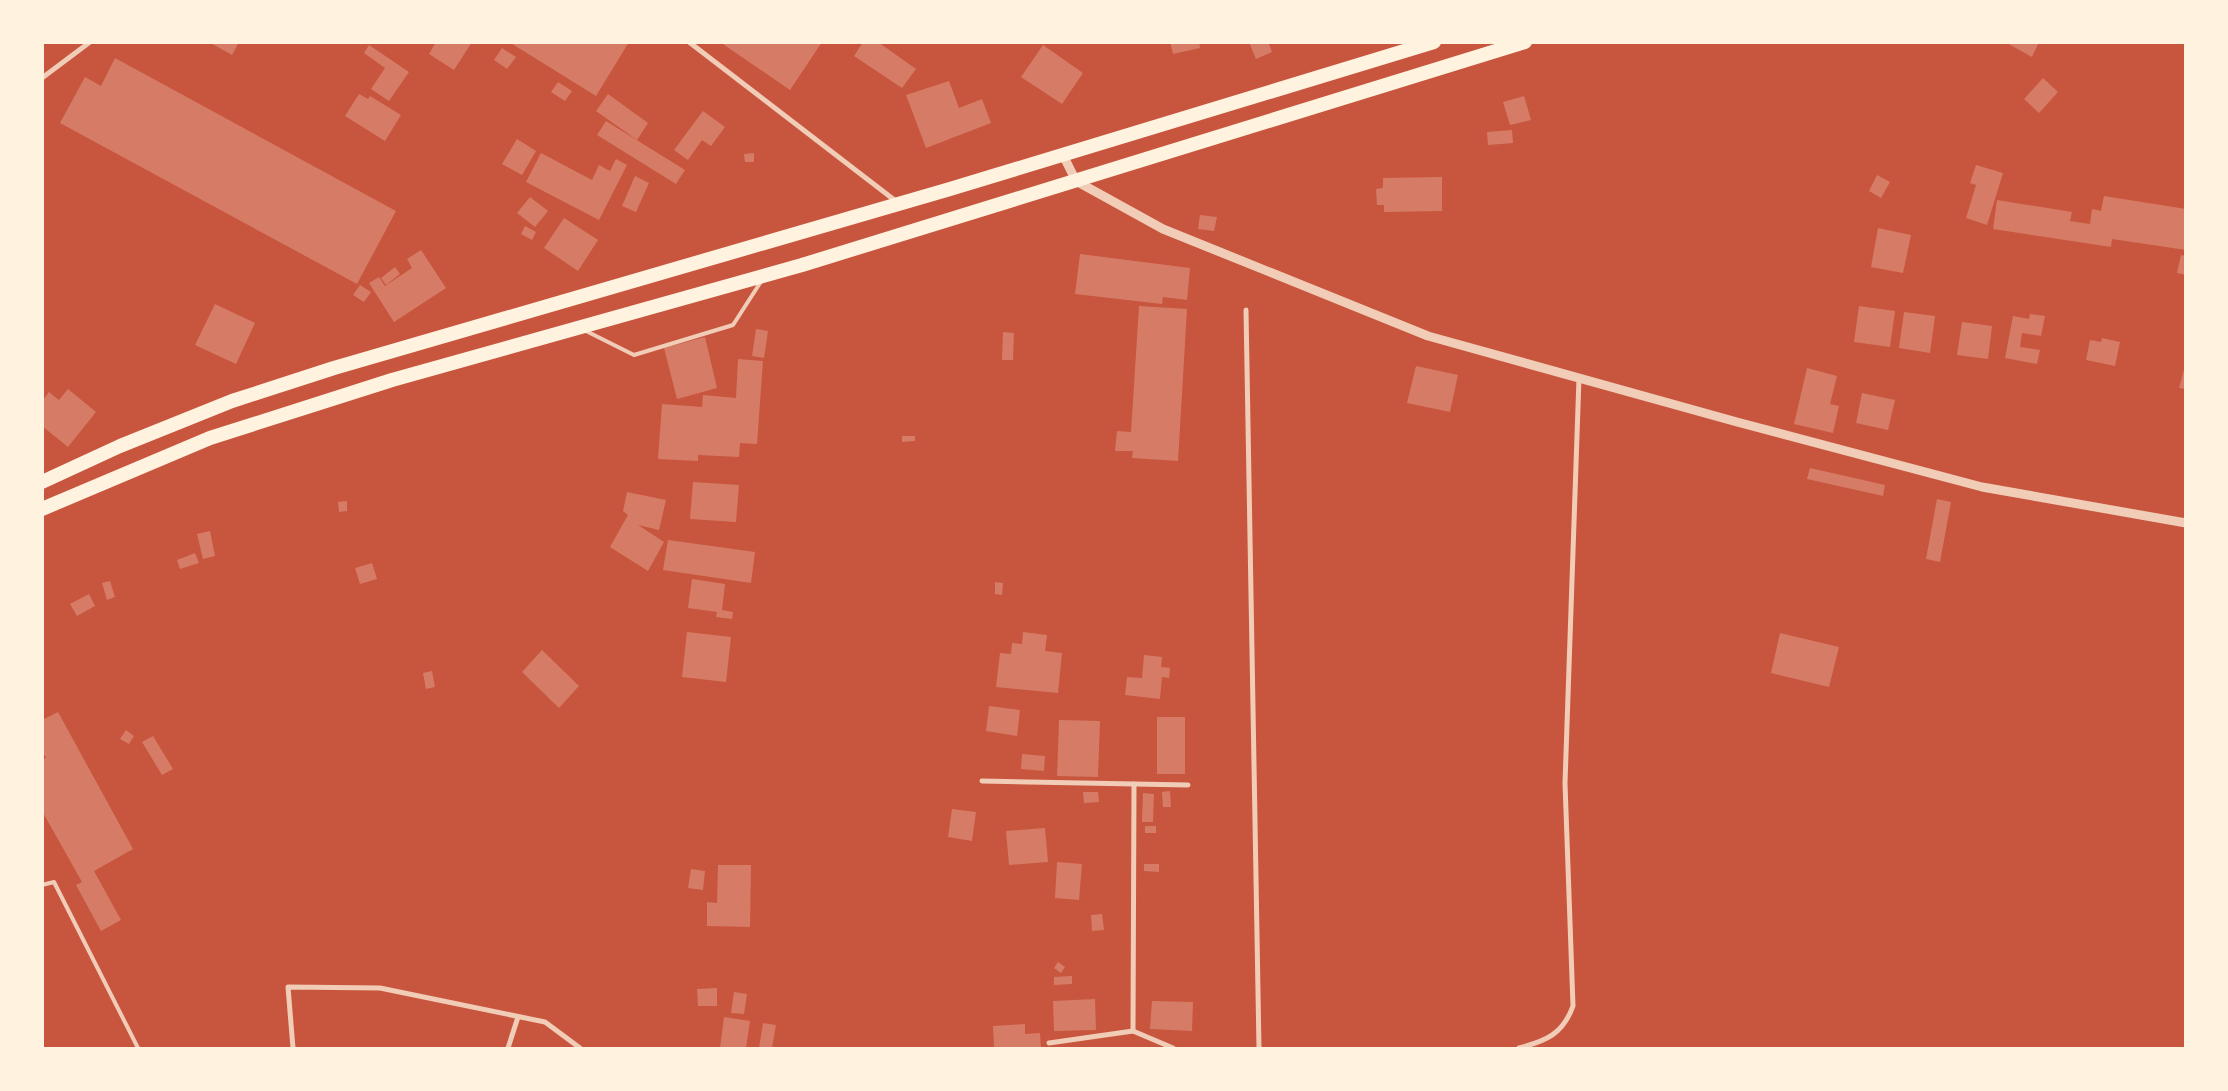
<svg xmlns="http://www.w3.org/2000/svg" width="2228" height="1091" viewBox="0 0 2228 1091" font-family="'PT Sans Narrow',sans-serif">
  <style>
    .building { fill: #d67c66 }
    .lines { fill: none; stroke-linecap: round; stroke-linejoin: round }
    .service { stroke: #f1ccb7; stroke-width: 4 }
    .minor { stroke: #f1ccb7; stroke-width: 5 }
    .tertiary { stroke: #f1ccb7; stroke-width: 9 }
    .trunk { stroke: #fff3e0; stroke-width: 14 }
  </style>
  <rect width="100%" height="100%" fill="#c8553d"/>
  <g class="building">
    <path d="M209,42H239L232,55Z"/>
    <path d="M436,42H472L454,70L429,54Z"/>
    <path d="M509,42H629L596,96Z"/>
    <path d="M720,42H822L790,90Z"/>
    <path d="M863,42H878L916,69L902,88L854,56Z"/>
    <path d="M1170,42H1199L1200,48L1173,54Z"/>
    <path d="M1249,42H1268L1272,52L1256,59Z"/>
    <path d="M2005,42H2039L2032,57Z"/>
    <path d="M369,45L409,72L389,101L371,89L385,68L364,53Z"/>
    <path d="M1043,45L1083,73L1062,104L1021,77Z"/>
    <path d="M502,48L516,57L507,69L494,60Z"/>
    <path d="M115,58L396,211L357,284L60,123L85,77L101,86Z"/>
    <path d="M2043,78L2058,92L2039,113L2024,99Z"/>
    <path d="M949,81L959,108L982,99L991,123L926,148L906,95Z"/>
    <path d="M558,82L572,91L565,101L551,92Z"/>
    <path d="M359,94L368,99L370,96L401,115L385,141L345,116Z"/>
    <path d="M608,94L648,123L637,140L596,111Z"/>
    <path d="M1524,96L1531,120L1510,125L1503,102Z"/>
    <path d="M703,111L725,127L711,146L702,140L688,160L674,150Z"/>
    <path d="M606,121L685,170L676,184L597,135Z"/>
    <path d="M1512,130L1513,143L1488,145L1487,132Z"/>
    <path d="M517,139L536,151L522,175L502,164Z"/>
    <path d="M541,153L592,180L599,165L610,171L616,159L627,165L599,220L526,182Z"/>
    <path d="M754,153V162H745L744,154Z"/>
    <path d="M1976,165L2003,173L1987,225L1966,218L1976,185L1970,183Z"/>
    <path d="M1877,175L1890,182L1881,198L1869,191Z"/>
    <path d="M635,176L649,183L636,212L622,206Z"/>
    <path d="M1442,177V211L1384,212V205H1377L1376,189L1383,188V178Z"/>
    <path d="M2104,196L2186,209V250L2112,239L2111,247L1993,229L1997,200L2072,212L2070,221L2090,224L2092,209L2101,211Z"/>
    <path d="M530,197L548,211L535,227L517,213Z"/>
    <path d="M1200,215L1217,217L1214,231L1198,229Z"/>
    <path d="M564,218L598,240L578,271L544,248Z"/>
    <path d="M525,226L536,232L532,240L521,234Z"/>
    <path d="M1878,228L1911,235L1903,273L1871,267Z"/>
    <path d="M421,250L446,288L394,322L369,283L379,277L385,286L412,268L407,259Z"/>
    <path d="M1080,254L1190,268L1187,300L1163,297L1162,304L1075,294Z"/>
    <path d="M2181,255L2186,256V275L2177,273Z"/>
    <path d="M395,267L400,274L386,285L381,278Z"/>
    <path d="M360,285L371,292L364,302L353,295Z"/>
    <path d="M215,304L255,323L236,364L195,345Z"/>
    <path d="M1139,306L1187,309L1178,461L1132,458L1133,451H1115L1117,431L1131,432Z"/>
    <path d="M1859,306L1895,311L1890,347L1854,342Z"/>
    <path d="M1904,312L1935,316L1930,353L1899,348Z"/>
    <path d="M2030,314L2045,316L2041,336L2022,333L2020,347L2040,350L2037,364L2005,358L2013,316L2029,319Z"/>
    <path d="M1962,322L1992,326L1988,359L1957,355Z"/>
    <path d="M756,329L768,331L764,358L752,356Z"/>
    <path d="M1003,332L1014,333L1013,360H1002Z"/>
    <path d="M705,337L717,388L677,399L664,348Z"/>
    <path d="M2102,338L2120,342L2115,366L2086,360L2090,340L2101,342Z"/>
    <path d="M738,359L763,361L757,444L740,443L739,457L698,455V461L658,459L662,404L702,407L703,395L736,398Z"/>
    <path d="M1416,366L1458,375L1450,412L1407,403Z"/>
    <path d="M2185,366H2186V389L2179,388Z"/>
    <path d="M1807,368L1837,376L1830,404L1839,406L1833,433L1794,424Z"/>
    <path d="M68,389L96,412L68,447L42,426V401L49,392L59,400Z"/>
    <path d="M1862,393L1895,400L1888,430L1856,423Z"/>
    <path d="M902,436H915V441L902,442Z"/>
    <path d="M1810,468L1885,485L1883,496L1807,479Z"/>
    <path d="M693,482L739,485L736,522L690,519Z"/>
    <path d="M627,492L666,500L659,530L638,525L664,542L648,571L610,547L628,515L623,511Z"/>
    <path d="M1937,499L1951,502L1940,562L1926,559Z"/>
    <path d="M347,501V511L339,512L338,502Z"/>
    <path d="M210,531L215,556L203,559L197,534Z"/>
    <path d="M668,540L755,552L751,583L663,570Z"/>
    <path d="M195,553L199,563L180,569L177,560Z"/>
    <path d="M372,563L377,579L360,584L355,568Z"/>
    <path d="M692,579L725,584L722,610L733,612L732,619L716,617L717,612L688,608Z"/>
    <path d="M110,581L115,597L107,600L102,583Z"/>
    <path d="M995,582L1003,583L1002,595L995,594Z"/>
    <path d="M89,594L95,606L77,616L70,604Z"/>
    <path d="M687,632L731,637L726,682L682,677Z"/>
    <path d="M1023,632L1047,635L1045,651L1062,653L1058,693L996,687L1000,653L1011,654L1012,643L1022,644Z"/>
    <path d="M1780,633L1839,647L1829,687L1771,673Z"/>
    <path d="M542,650L579,686L559,708L522,672Z"/>
    <path d="M1144,655L1162,657L1161,667L1170,668L1169,678L1162,677L1160,699L1125,695L1127,677L1142,678Z"/>
    <path d="M432,671L435,687L426,689L423,673Z"/>
    <path d="M989,706L1020,710L1017,736L986,731Z"/>
    <path d="M58,712L133,849L94,871L121,920L101,931L76,885L82,882L42,811V760L46,758L42,751V720Z"/>
    <rect x="1157" y="717" width="28" height="57"/>
    <path d="M1059,720L1100,721L1098,777L1057,776Z"/>
    <path d="M126,730L134,736L129,744L120,739Z"/>
    <path d="M153,736L173,769L162,775L142,742Z"/>
    <path d="M1022,754L1045,756L1044,771L1021,769Z"/>
    <path d="M1170,791L1171,807H1163L1162,792Z"/>
    <path d="M1083,792H1098L1099,802L1084,803Z"/>
    <path d="M1143,793L1154,794L1153,822H1142Z"/>
    <path d="M952,809L976,812L972,841L948,837Z"/>
    <rect x="1145" y="826" width="11" height="7"/>
    <path d="M1045,828L1048,862L1009,865L1006,831Z"/>
    <path d="M1057,862L1082,864L1079,900L1055,898Z"/>
    <path d="M1144,864H1159V872L1144,871Z"/>
    <path d="M718,865H751L750,927L707,926V902L717,903Z"/>
    <path d="M691,869L705,871L703,890L688,888Z"/>
    <path d="M1102,914L1104,930L1092,931L1091,915Z"/>
    <path d="M1058,962L1065,967L1061,973L1054,968Z"/>
    <path d="M1072,976V984L1054,985V977Z"/>
    <path d="M717,988V1006H698L697,989Z"/>
    <path d="M734,992L747,994L744,1014L731,1013Z"/>
    <path d="M1095,999L1096,1030L1054,1031L1053,1001Z"/>
    <path d="M1152,1001L1193,1002L1192,1031L1150,1029Z"/>
    <path d="M724,1017L750,1021L746,1048H720Z"/>
    <path d="M763,1023L776,1025L772,1048H759Z"/>
    <path d="M1025,1024V1034L1040,1033L1041,1048H994L993,1026Z"/>
  </g>
  <g class="lines">
    <g class="service">
      <path d="M586,331L634,355L733,325L762,280"/>
      <path d="M42,885L54,882L138,1048"/>
    </g>
    <g class="minor">
      <path d="M689,42L897,202"/>
      <path d="M42,78L90,42"/>
      <path d="M1246,310L1259,1048"/>
      <path d="M982,781L1188,785"/>
      <path d="M1133,1031L1134,784"/>
      <path d="M1049,1043L1133,1031L1173,1048"/>
      <path d="M293,1048L288,987L380,988L545,1022L580,1048"/>
      <path d="M508,1048L518,1017"/>
      <path d="M1519,1048C1546,1041 1563,1034 1573,1006L1565,783L1579,378"/>
    </g>
    <path class="tertiary" d="M1063,155L1076,181L1163,229L1428,336L1737,422L1982,487L2186,523"/>
    <g class="trunk">
      <path d="M42,482L120,446L232,401L334,368L950,189L1434,42"/>
      <path d="M42,509L210,438L392,380L802,265L1525,42"/>
    </g>
  </g>
  <rect width="2228" height="1091" fill="none" stroke="#fff3e0" stroke-width="88"/>
</svg>
